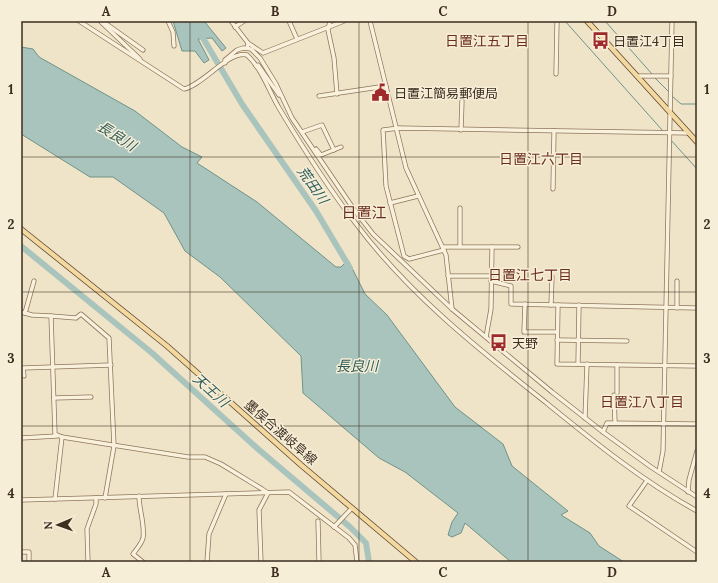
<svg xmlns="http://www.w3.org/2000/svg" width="718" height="583" viewBox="0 0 718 583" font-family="Lora,'Noto Sans JP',serif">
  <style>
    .water { fill: #a9c4bc; stroke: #6f938a }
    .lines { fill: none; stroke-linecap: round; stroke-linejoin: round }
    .stream { stroke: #6f938a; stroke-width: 1 }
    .river { stroke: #a9c4bc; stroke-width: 6 }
    .minor-casing { stroke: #8d765c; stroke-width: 5 }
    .major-casing { stroke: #5b4430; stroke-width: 6 }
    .minor { stroke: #faf1dc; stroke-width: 3.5 }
    .major { stroke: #f3d9a0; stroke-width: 4.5 }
    .grid { fill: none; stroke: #3d2e20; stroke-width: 1; stroke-opacity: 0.55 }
    .labels { text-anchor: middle; stroke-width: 3; stroke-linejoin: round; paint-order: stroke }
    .poi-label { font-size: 13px; fill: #3d2e20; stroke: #f7eed8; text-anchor: start }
    .street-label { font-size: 13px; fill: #3d2e20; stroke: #f7eed8 }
    .neighbourhood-label { font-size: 14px; fill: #6b2e1e; stroke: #f7eed8 }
    .water-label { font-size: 14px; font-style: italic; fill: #2f5d5a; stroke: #f7eed8 }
    .quarter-label { font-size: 15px; fill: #6b2e1e; stroke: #f7eed8 }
    .neatline { fill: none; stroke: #3d2e20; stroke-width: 1.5 }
    .grid-label { font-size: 13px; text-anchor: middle; font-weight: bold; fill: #3d2e20 }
  </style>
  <rect width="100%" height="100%" fill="#f0e4c8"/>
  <g class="water">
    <path d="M173,21H204L226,48L222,51L212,38L198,39L209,60L204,63L195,51H182Z"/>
    <path d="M21,47L33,49L39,57L135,111L182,147L202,157L197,163L257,202L336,267H341L348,260L365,294L387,315L455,407L503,444L512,466L568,511L561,515L590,533L599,546L624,562H511L465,523L461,533L452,537L448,535L452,522L458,513L405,472L379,458L303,393L301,356L220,277L185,251L164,213L113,177H90L21,134Z"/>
  </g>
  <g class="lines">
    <g class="stream">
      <path d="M565,21L663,131"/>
      <path d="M605,21L652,74"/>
      <path d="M654,77L669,92"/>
      <path d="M672,96L681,104H697"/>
      <path d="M670,139L697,169"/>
    </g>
    <g class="river">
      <path d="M191,21L200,33L242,104L316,211L350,268"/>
      <path d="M21,246L152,353L258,449L350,527L366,543L369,562"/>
    </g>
    <defs>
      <g id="minor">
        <path d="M79,21L184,89C203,85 229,50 247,55C262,69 269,91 279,108C303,148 328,188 357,225C408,293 477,348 544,401C592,440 642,481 697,511"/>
        <path d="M100,21L140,59"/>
        <path d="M168,21L173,32L174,46"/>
        <path d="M231,21L248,43"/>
        <path d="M289,21L297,39"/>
        <path d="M330,21L328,30L334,58L337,94"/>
        <path d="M370,21L406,168L446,255L452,309"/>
        <path d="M105,23L143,50"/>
        <path d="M235,27L244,21"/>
        <path d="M247,48L248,43L263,53L344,21"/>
        <path d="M225,63V60L237,50L243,48L251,49L260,58L276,84L292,118L355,211L373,234L452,309L552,392L603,432L651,467L697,497"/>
        <path d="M256,66L258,65L279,95"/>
        <path d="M556,74L557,21"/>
        <path d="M637,76H671"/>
        <path d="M319,96L386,86"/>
        <path d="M461,130L462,101"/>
        <path d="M302,132L322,125L334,150"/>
        <path d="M316,149L321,155L341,147"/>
        <path d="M553,189L554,131"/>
        <path d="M390,203L418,196"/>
        <path d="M460,246V208"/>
        <path d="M443,247H518"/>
        <path d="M444,250L409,259L404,256L386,186L383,130L399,128L689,133"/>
        <path d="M448,276H491"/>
        <path d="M491,281L511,286V304L697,308"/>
        <path d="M525,304L524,332H557"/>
        <path d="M551,305L552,277"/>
        <path d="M558,305L557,364L697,366"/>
        <path d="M677,308V281"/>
        <path d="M21,312L32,315L51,316L55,434L62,437L55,499"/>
        <path d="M25,313L34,281"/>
        <path d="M51,316L76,318L81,314L109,338L114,446L105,498"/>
        <path d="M486,337L491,309L492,247"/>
        <path d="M557,340L627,341"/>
        <path d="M578,364L579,305"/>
        <path d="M24,376L23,368L111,365"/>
        <path d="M617,393V365"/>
        <path d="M614,395L615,422"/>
        <path d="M54,398L91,397"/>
        <path d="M585,418L587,364"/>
        <path d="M603,432L607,423L697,424"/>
        <path d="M62,437L188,457H205L221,464L262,489L268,493L259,510L261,562"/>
        <path d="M21,438L57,436"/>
        <path d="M659,472L663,451L672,21"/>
        <path d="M646,482L629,506L697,552"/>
        <path d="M688,492L689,480L697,451"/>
        <path d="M139,496C139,510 145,524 143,538C142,543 136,550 133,554L143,562"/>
        <path d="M21,500L289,492L349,538L355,545L357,562"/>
        <path d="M318,521L319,562"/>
        <path d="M334,527L352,508"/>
        <path d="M21,552H29V562"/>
        <path d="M88,562L87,529L96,504V498"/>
        <path d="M207,562L209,534L226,494"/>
      </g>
      <g id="major">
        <path d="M587,21L697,142"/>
        <path d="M21,229L167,346L301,465L416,562"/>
      </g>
    </defs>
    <use href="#minor" class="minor-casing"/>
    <use href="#major" class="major-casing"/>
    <use href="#minor" class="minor"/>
    <use href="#major" class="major"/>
  </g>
  <path class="grid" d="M190,21V562M359,21V562M528,21V562M21,157H697M21,292H697M21,426H697"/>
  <defs>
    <symbol id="bus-bare" viewBox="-9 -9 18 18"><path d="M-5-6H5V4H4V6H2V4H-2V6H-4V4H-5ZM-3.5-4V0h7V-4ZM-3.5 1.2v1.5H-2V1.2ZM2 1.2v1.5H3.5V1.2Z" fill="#9e2a2b" stroke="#f7eed8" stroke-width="2.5" paint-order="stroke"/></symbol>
    <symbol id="civic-bare" viewBox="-9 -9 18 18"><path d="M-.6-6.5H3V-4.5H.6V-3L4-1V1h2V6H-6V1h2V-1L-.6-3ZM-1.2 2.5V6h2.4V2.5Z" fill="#9e2a2b" stroke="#f7eed8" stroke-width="2.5" paint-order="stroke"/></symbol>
  </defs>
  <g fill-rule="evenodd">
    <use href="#bus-bare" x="588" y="28" width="25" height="25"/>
    <use href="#civic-bare" x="368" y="80" width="25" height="25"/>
    <use href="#bus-bare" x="486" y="330" width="25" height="25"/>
  </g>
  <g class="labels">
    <g class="poi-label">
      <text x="613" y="46">日置江4丁目</text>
      <text x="394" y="98">日置江簡易郵便局</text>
      <text x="512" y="348">天野</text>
    </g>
    <g class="street-label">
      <text transform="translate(281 432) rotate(41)" y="5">墨俣合渡岐阜線</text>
    </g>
    <g class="neighbourhood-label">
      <text x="487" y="46">日置江五丁目</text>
      <text x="541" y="164">日置江六丁目</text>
      <text x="530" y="280">日置江七丁目</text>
      <text x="642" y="407">日置江八丁目</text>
    </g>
    <g class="water-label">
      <text transform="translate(117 136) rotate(32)" y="5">長良川</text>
      <text transform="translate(313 185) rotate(55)" y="5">荒田川</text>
      <text x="357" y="371">長良川</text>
      <text transform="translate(211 390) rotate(42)" y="5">天王川</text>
    </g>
    <g class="quarter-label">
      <text x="364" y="218">日置江</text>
    </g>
  </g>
  <rect width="718" height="583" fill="none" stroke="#f7eed8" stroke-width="44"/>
  <g transform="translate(58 525) rotate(268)" stroke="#f7eed8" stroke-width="3" paint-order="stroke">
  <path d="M0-3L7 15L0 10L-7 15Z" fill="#3d2e20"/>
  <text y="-6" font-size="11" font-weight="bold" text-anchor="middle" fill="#3d2e20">N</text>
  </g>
  <rect x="22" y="22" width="674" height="539" class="neatline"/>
  <g class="grid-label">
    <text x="106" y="16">A</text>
    <text x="275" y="16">B</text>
    <text x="443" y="16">C</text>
    <text x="612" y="16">D</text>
    <text x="11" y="94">1</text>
    <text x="707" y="94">1</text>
    <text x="11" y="229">2</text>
    <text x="707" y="229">2</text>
    <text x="11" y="363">3</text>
    <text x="707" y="363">3</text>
    <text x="11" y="498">4</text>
    <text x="707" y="498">4</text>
    <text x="106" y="577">A</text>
    <text x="275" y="577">B</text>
    <text x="443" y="577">C</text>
    <text x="612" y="577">D</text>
  </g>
</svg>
